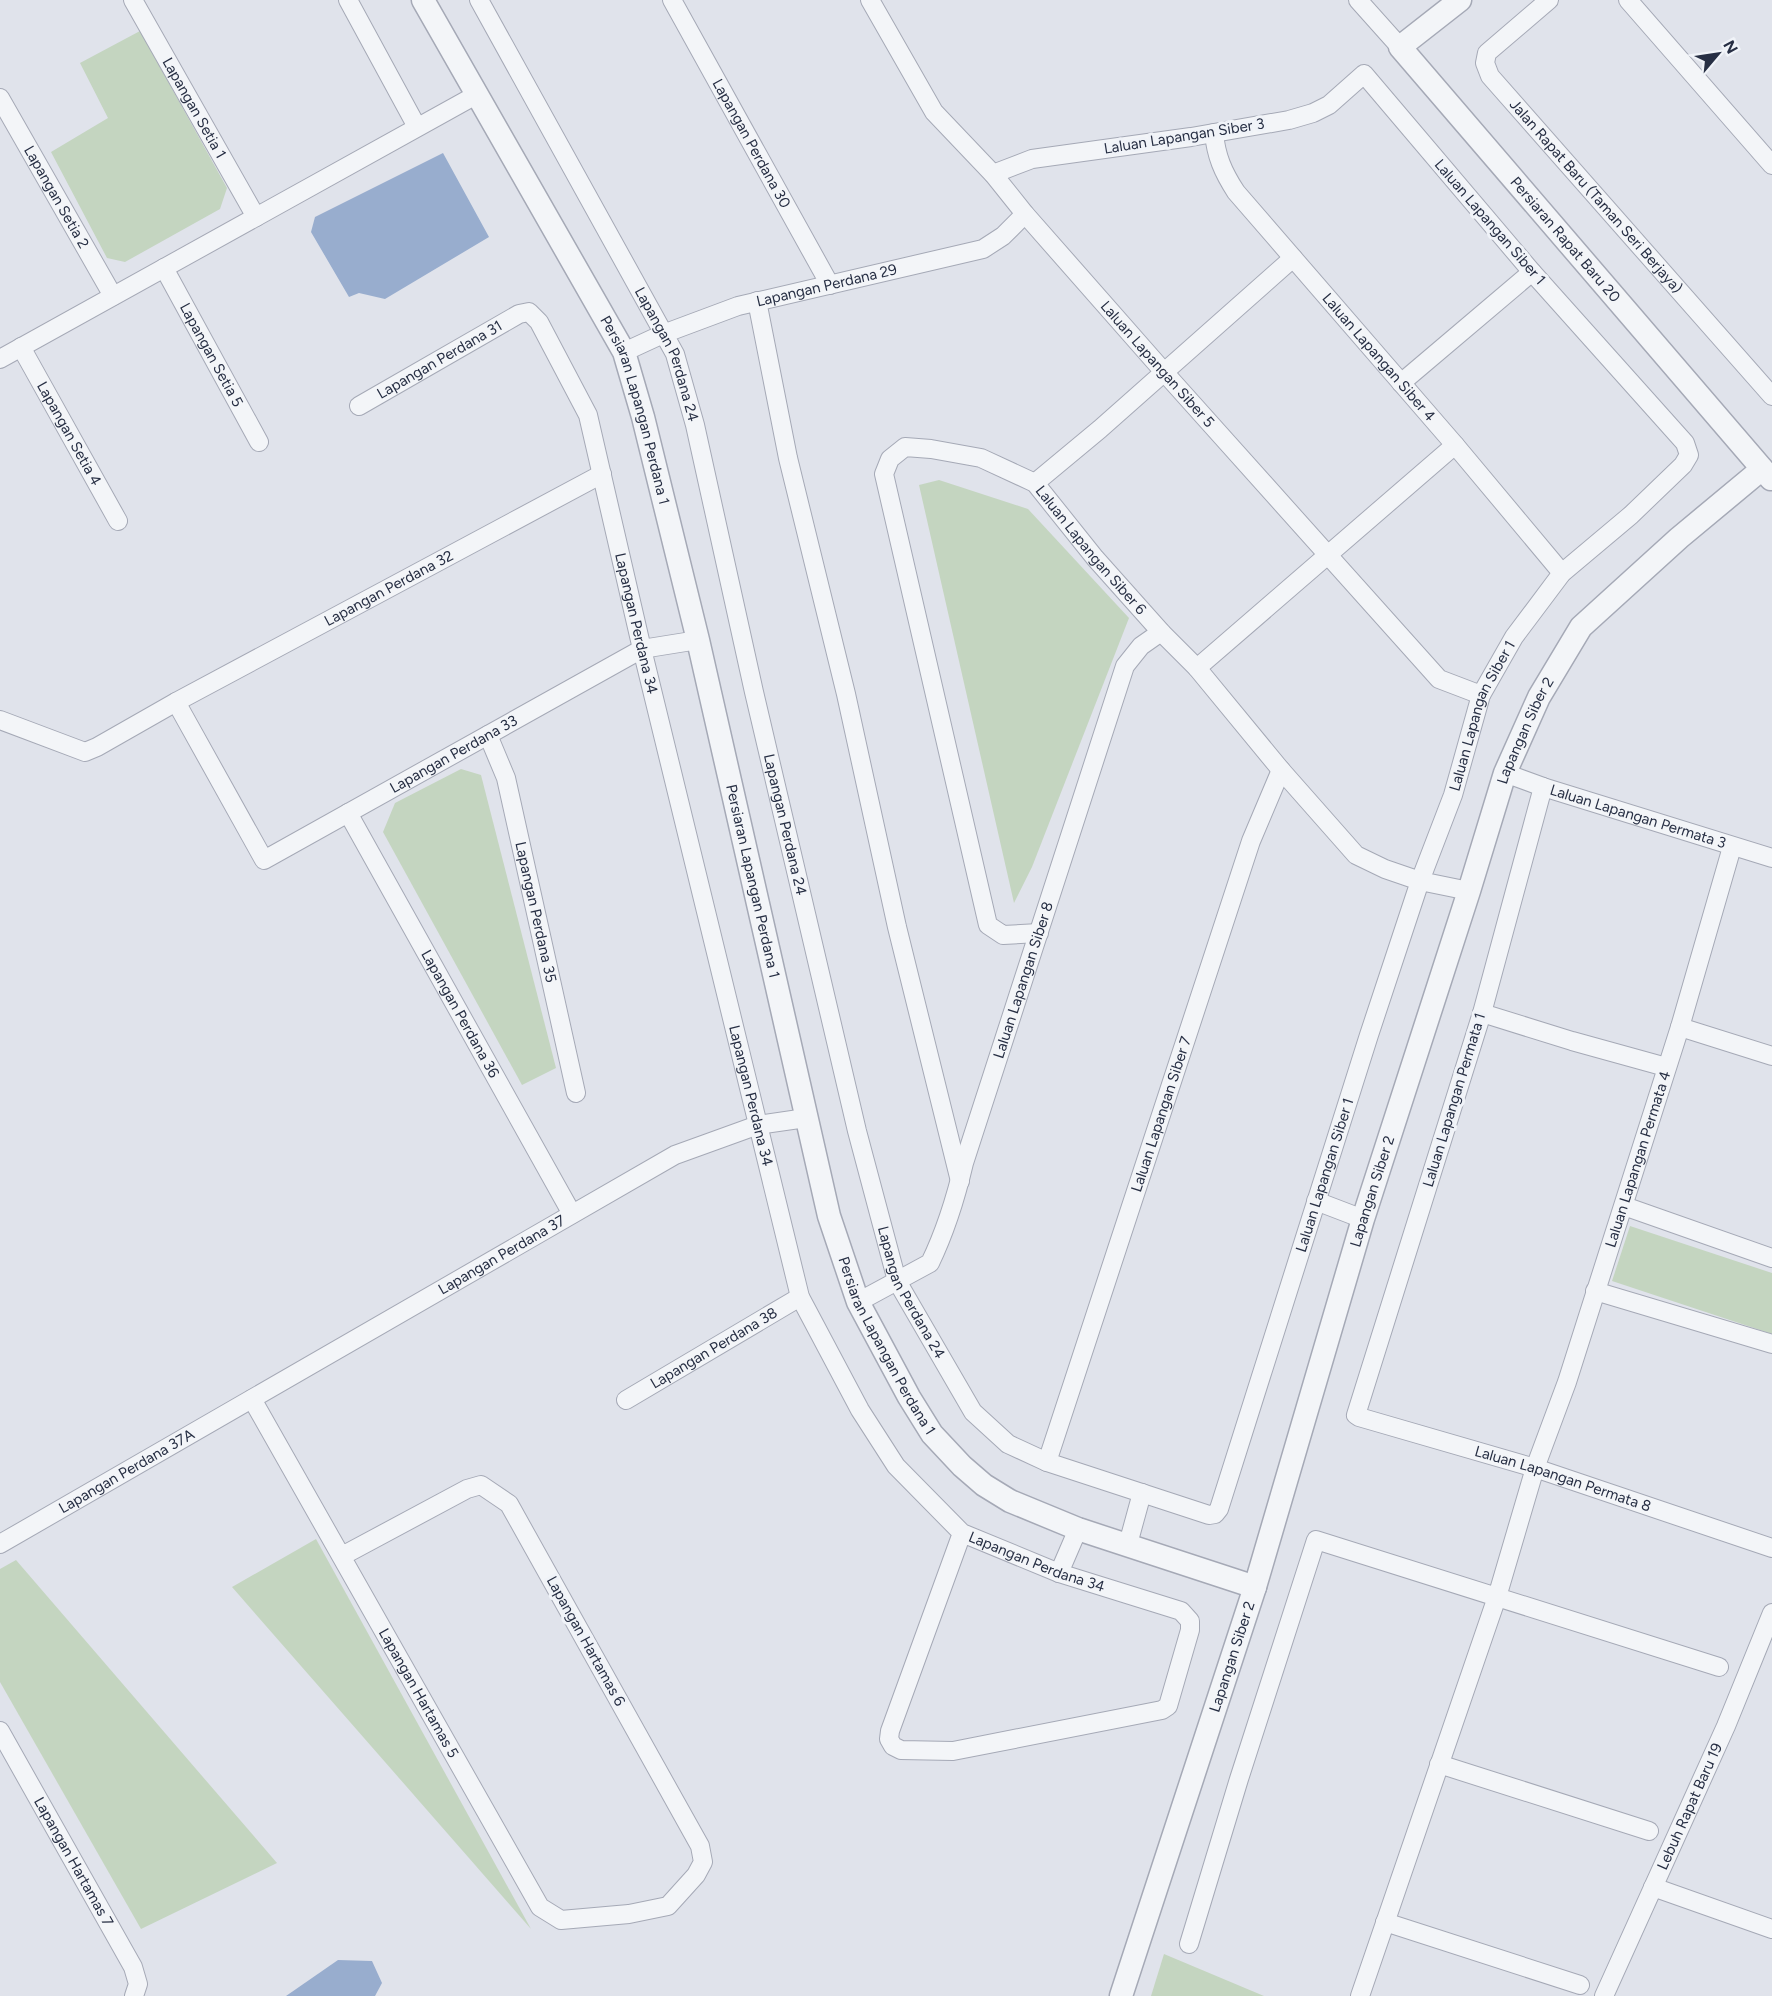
<svg xmlns="http://www.w3.org/2000/svg" width="1772" height="1996" viewBox="0 0 1772 1996" font-family="Figtree,sans-serif">
  <style>
    .green { fill: #c4d5c0 }
    .water { fill: #98adce }
    .lines { fill: none; stroke-linecap: round; stroke-linejoin: round }
    .minor-casing { stroke: #a5a9b6; stroke-width: 20 }
    .tertiary-casing { stroke: #a5a9b6; stroke-width: 25 }
    .minor { stroke: #f3f5f8; stroke-width: 18 }
    .tertiary { stroke: #f3f5f8; stroke-width: 22 }
    .labels { text-anchor: middle; stroke-width: 6; stroke-linejoin: round; paint-order: stroke }
    .street-label { font-size: 15px; fill: #272f44; stroke: #f0f3f8 }
  </style>
  <rect width="100%" height="100%" fill="#e0e3eb"/>
  <g class="green">
    <path d="M140,31L227,188L220,209L125,262L107,258L51,152L108,118L80,63Z"/>
    <path d="M939,480L1028,509L1129,618L1032,867L1014,903L919,485Z"/>
    <path d="M461,769L481,775L556,1068L522,1085L383,832L395,803Z"/>
    <path d="M1630,1226L1772,1273V1334L1612,1281Z"/>
    <path d="M316,1539L531,1929L232,1587Z"/>
    <path d="M16,1560L277,1863L141,1929L0,1682V1569Z"/>
    <path d="M1164,1954L1264,1996H1151Z"/>
  </g>
  <g class="water">
    <path d="M443,153L489,237L385,299L359,293L349,297L311,232L315,217Z"/>
    <path d="M338,1960L372,1961L382,1983L375,1996H286Z"/>
  </g>
  <g class="lines">
    <defs>
      <g id="minor">
        <path id="s1" d="M133,0L256,217"/>
        <path d="M348,0L417,127"/>
        <path id="s2" d="M479,0L675,354L695,425L754,692L857,1131L897,1281L973,1412L1008,1444L1047,1462L1209,1515L1215,1514L1219,1509L1369,1035L1420,881L1453,795L1481,695L1514,637L1562,573L1631,515L1683,465L1689,455L1685,443L1532,272L1364,74L1329,105L1313,113L1289,120L1191,137L1032,159L993,174"/>
        <path id="s3" d="M672,0L830,285"/>
        <path id="s4" d="M870,0L934,112L993,174L1025,214L1164,372L1439,679L1481,695"/>
        <path d="M1358,0L1400,47"/>
        <path id="s5" d="M1549,0L1487,53L1485,63L1490,76L1772,396"/>
        <path d="M1628,0L1772,165"/>
        <path id="s6" d="M0,98L113,296"/>
        <path id="s7" d="M1214,133C1216,156 1223,172 1236,192L1455,445L1562,573"/>
        <path id="s8" d="M164,268L259,442"/>
        <path d="M757,301L788,458L846,694L897,927L960,1181"/>
        <path id="s9" d="M21,347L118,521"/>
        <path id="s10" d="M624,352L663,334L738,306L983,249L1003,236L1025,214"/>
        <path d="M0,359L476,95"/>
        <path d="M1401,383L1532,272"/>
        <path id="s11" d="M359,406L519,314L529,312L539,322L588,415L642,649L800,1297L860,1410L896,1466L962,1533L1059,1573L1181,1611L1190,1621V1630L1168,1706L1162,1710L953,1751L901,1750L893,1746L889,1739L890,1731L962,1533"/>
        <path d="M1035,483L1100,429L1293,258"/>
        <path d="M1197,668L1455,445"/>
        <path id="s12" d="M176,702L264,860L642,649L698,640"/>
        <path id="s13" d="M0,720L85,752L97,747L176,702L602,474"/>
        <path id="s14" d="M488,735L506,778L576,1093"/>
        <path id="s15" d="M1505,773L1543,787L1772,858"/>
        <path id="s16" d="M1543,787L1482,1013L1356,1415L1359,1417L1535,1468L1772,1548"/>
        <path id="s17" d="M348,813L572,1214"/>
        <path id="s18" d="M1039,933L1003,935L988,925L884,474L890,459L905,447L931,449L981,458L1035,483L1095,558L1161,632L1197,668L1281,770L1356,855L1385,869L1420,881L1469,891"/>
        <path d="M1482,1013L1572,1041L1666,1067"/>
        <path d="M1680,1027L1772,1056"/>
        <path d="M1316,1201L1363,1219"/>
        <path d="M1624,1206L1772,1258"/>
        <path d="M1595,1291L1772,1344"/>
        <path id="s19" d="M858,1302L930,1263C945,1232 956,1197 964,1163L1125,666L1141,646L1161,632"/>
        <path id="s20" d="M252,1399L540,1907L561,1920L629,1914L668,1906L696,1875L703,1862L700,1846L509,1504L481,1485L467,1489L342,1556"/>
        <path id="s21" d="M626,1400L800,1297"/>
        <path id="s22" d="M1047,1462L1251,841L1281,770"/>
        <path id="s23" d="M0,1544L675,1155L758,1125L806,1118"/>
        <path d="M1128,1544L1142,1493"/>
        <path d="M1059,1573L1078,1529"/>
        <path id="s24" d="M0,1731L133,1967L138,1984L134,1996"/>
        <path d="M1439,1764L1649,1831"/>
        <path d="M1653,1887L1772,1929"/>
        <path d="M1385,1922L1580,1985"/>
        <path d="M1189,1944L1239,1779L1316,1540L1719,1667"/>
        <path id="s25" d="M1360,1996L1497,1597L1535,1468L1567,1382L1680,1027L1732,847"/>
        <path id="s26" d="M1604,1996L1726,1726L1772,1613"/>
      </g>
      <g id="tertiary">
        <path id="s27" d="M423,0L624,352L643,417L698,640L829,1216L858,1302L909,1397L932,1434L962,1466L984,1485L1010,1501L1078,1529L1255,1587"/>
        <path id="s28" d="M1460,0L1400,47L1771,479"/>
        <path id="s29" d="M1121,1996L1255,1587L1363,1219L1469,891L1505,773L1539,697L1581,627L1679,538L1762,469"/>
      </g>
    </defs>
    <use href="#minor" class="minor-casing"/>
    <use href="#tertiary" class="tertiary-casing"/>
    <use href="#minor" class="minor"/>
    <use href="#tertiary" class="tertiary"/>
  </g>
  <g class="labels">
    <g class="street-label">
      <text dy="5" stroke="none"><textPath href="#s1" startOffset="124">Lapangan Setia 1</textPath></text>
      <text transform="translate(1184 136) rotate(-9)" y="5">Laluan Lapangan Siber 3</text>
      <text dy="5" stroke="none"><textPath href="#s3" startOffset="164">Lapangan Perdana 30</textPath></text>
      <text dy="5" stroke="none"><textPath href="#s5" startOffset="266">Jalan Rapat Baru (Taman Seri Berjaya)</textPath></text>
      <text dy="5" stroke="none"><textPath href="#s6" startOffset="114">Lapangan Setia 2</textPath></text>
      <text transform="translate(1490 222) rotate(49)" y="5">Laluan Lapangan Siber 1</text>
      <text dy="5" stroke="none"><textPath href="#s28" startOffset="330">Persiaran Rapat Baru 20</textPath></text>
      <text dy="5" stroke="none"><textPath href="#s10" startOffset="214">Lapangan Perdana 29</textPath></text>
      <text dy="5" stroke="none"><textPath href="#s8" startOffset="99">Lapangan Setia 5</textPath></text>
      <text dy="5" stroke="none"><textPath href="#s2" startOffset="402">Lapangan Perdana 24</textPath></text>
      <text dy="5" stroke="none"><textPath href="#s7" startOffset="282">Laluan Lapangan Siber 4</textPath></text>
      <text dy="5" stroke="none"><textPath href="#s11" startOffset="93">Lapangan Perdana 31</textPath></text>
      <text dy="5" stroke="none"><textPath href="#s4" startOffset="466">Laluan Lapangan Siber 5</textPath></text>
      <text dy="5" stroke="none"><textPath href="#s27" startOffset="464">Persiaran Lapangan Perdana 1</textPath></text>
      <text dy="5" stroke="none"><textPath href="#s9" startOffset="99">Lapangan Setia 4</textPath></text>
      <text dy="5" stroke="none"><textPath href="#s18" startOffset="776">Laluan Lapangan Siber 6</textPath></text>
      <text dy="5" stroke="none"><textPath href="#s13" startOffset="436">Lapangan Perdana 32</textPath></text>
      <text dy="5" stroke="none"><textPath href="#s11" startOffset="528">Lapangan Perdana 34</textPath></text>
      <text dy="5" stroke="none"><textPath href="#s2" startOffset="2619">Laluan Lapangan Siber 1</textPath></text>
      <text dy="5" stroke="none"><textPath href="#s29" startOffset="1329">Lapangan Siber 2</textPath></text>
      <text dy="5" stroke="none"><textPath href="#s12" startOffset="398">Lapangan Perdana 33</textPath></text>
      <text dy="5" stroke="none"><textPath href="#s15" startOffset="140">Laluan Lapangan Permata 3</textPath></text>
      <text dy="5" stroke="none"><textPath href="#s2" startOffset="888">Lapangan Perdana 24</textPath></text>
      <text dy="5" stroke="none"><textPath href="#s27" startOffset="950">Persiaran Lapangan Perdana 1</textPath></text>
      <text dy="5" stroke="none"><textPath href="#s14" startOffset="184">Lapangan Perdana 35</textPath></text>
      <text dy="5" stroke="none"><textPath href="#s19" startOffset="380">Laluan Lapangan Siber 8</textPath></text>
      <text dy="5" stroke="none"><textPath href="#s17" startOffset="230">Lapangan Perdana 36</textPath></text>
      <text dy="5" stroke="none"><textPath href="#s11" startOffset="1014">Lapangan Perdana 34</textPath></text>
      <text transform="translate(1454 1100) rotate(-73)" y="5">Laluan Lapangan Permata 1</text>
      <text dy="5" stroke="none"><textPath href="#s22" startOffset="366">Laluan Lapangan Siber 7</textPath></text>
      <text dy="5" stroke="none"><textPath href="#s25" startOffset="882">Laluan Lapangan Permata 4</textPath></text>
      <text dy="5" stroke="none"><textPath href="#s2" startOffset="2133">Laluan Lapangan Siber 1</textPath></text>
      <text dy="5" stroke="none"><textPath href="#s29" startOffset="843">Lapangan Siber 2</textPath></text>
      <text dy="5" stroke="none"><textPath href="#s23" startOffset="579">Lapangan Perdana 37</textPath></text>
      <text dy="5" stroke="none"><textPath href="#s2" startOffset="1374">Lapangan Perdana 24</textPath></text>
      <text dy="5" stroke="none"><textPath href="#s27" startOffset="1436">Persiaran Lapangan Perdana 1</textPath></text>
      <text dy="5" stroke="none"><textPath href="#s21" startOffset="102">Lapangan Perdana 38</textPath></text>
      <text dy="5" stroke="none"><textPath href="#s23" startOffset="146">Lapangan Perdana 37A</textPath></text>
      <text dy="5" stroke="none"><textPath href="#s16" startOffset="872">Laluan Lapangan Permata 8</textPath></text>
      <text dy="5" stroke="none"><textPath href="#s11" startOffset="1590">Lapangan Perdana 34</textPath></text>
      <text transform="translate(586 1641) rotate(61)" y="5">Lapangan Hartamas 6</text>
      <text dy="5" stroke="none"><textPath href="#s29" startOffset="357">Lapangan Siber 2</textPath></text>
      <text dy="5" stroke="none"><textPath href="#s20" startOffset="338">Lapangan Hartamas 5</textPath></text>
      <text dy="5" stroke="none"><textPath href="#s26" startOffset="208">Lebuh Rapat Baru 19</textPath></text>
      <text dy="5" stroke="none"><textPath href="#s24" startOffset="150">Lapangan Hartamas 7</textPath></text>
    </g>
  </g>
  <g transform="translate(1718 54) rotate(61)" stroke="#f0f3f8" stroke-width="4.5" paint-order="stroke">
  <path d="M0-4.5L10 22L0 15L-10 22Z" fill="#272f44"/>
  <text y="-9" font-size="16" font-weight="bold" text-anchor="middle" fill="#272f44">N</text>
  </g>
</svg>
